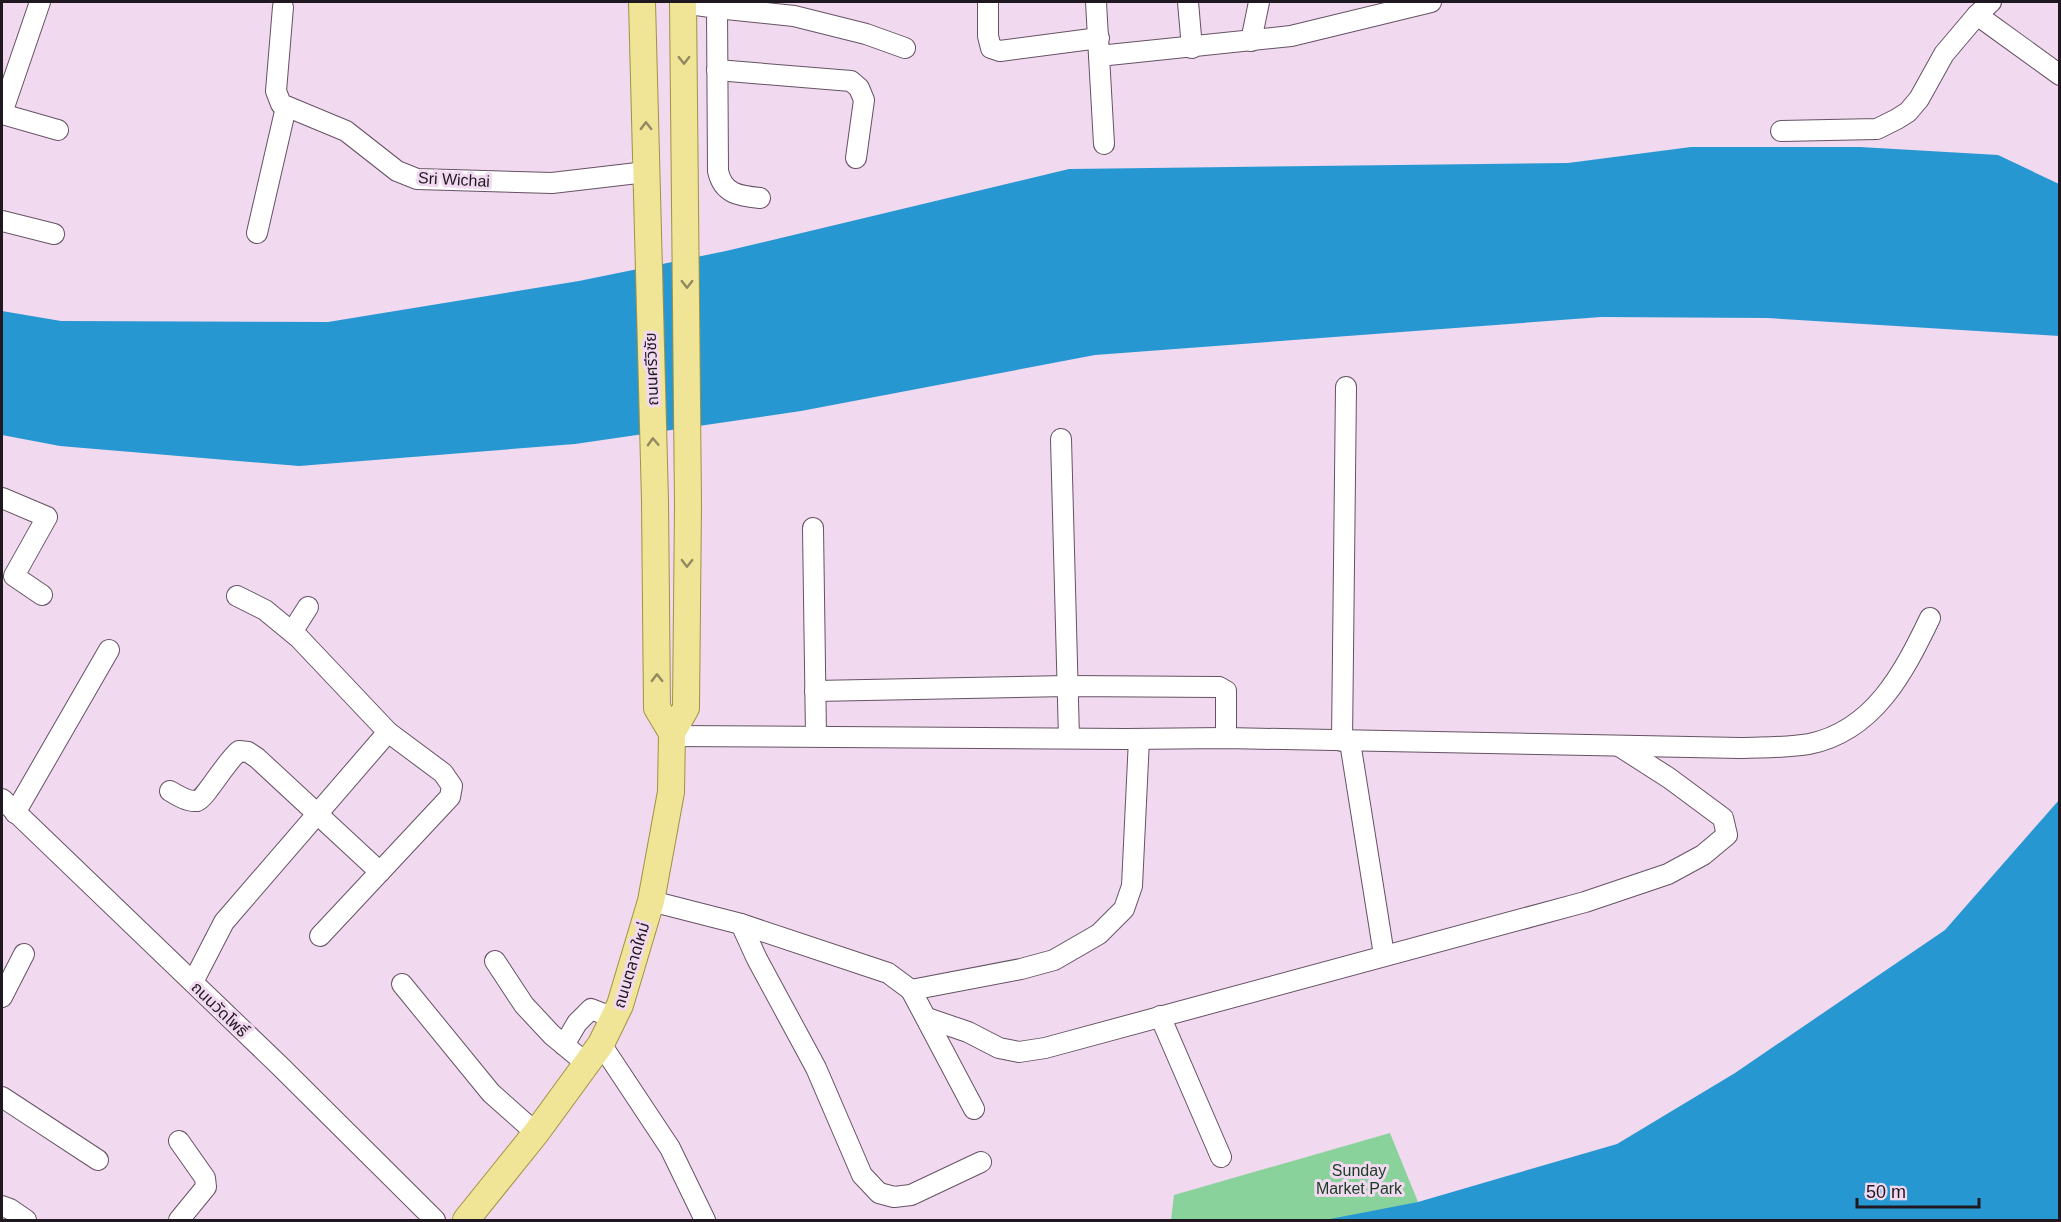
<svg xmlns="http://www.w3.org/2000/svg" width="2061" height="1222" viewBox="0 0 2061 1222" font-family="Arial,'Noto Sans Thai',sans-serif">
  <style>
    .green { fill: #8ad29b }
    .water { fill: #2797d2 }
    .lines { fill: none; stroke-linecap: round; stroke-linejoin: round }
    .minor-casing { stroke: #665264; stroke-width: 22 }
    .major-casing { stroke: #a19240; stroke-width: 28 }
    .minor { stroke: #fff; stroke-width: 20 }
    .major { stroke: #f0e597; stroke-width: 26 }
    .oneway { stroke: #928961 }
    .labels { text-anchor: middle; stroke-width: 6; stroke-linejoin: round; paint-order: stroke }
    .street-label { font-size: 16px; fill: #201820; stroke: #f1d9ef }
    .park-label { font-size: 16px; fill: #183d22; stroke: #f1d9ef }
  </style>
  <rect width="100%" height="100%" fill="#f1d9ef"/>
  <path class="green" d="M1390,1133L1418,1202L1347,1220H1171L1174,1195Z"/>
  <g class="water">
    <path d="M1691,147H1860L1998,155L2059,184V336L1767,318L1601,317L1095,355L801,411L575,444L299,466L60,446L2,435V311L61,321L328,322L579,281L726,251L1069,169L1568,163Z"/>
    <path d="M2059,800V1220H1325L1418,1202L1617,1144L1735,1073L1945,930Z"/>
  </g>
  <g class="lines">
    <defs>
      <g id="minor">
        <path d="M988,2V36L991,48L1000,51L1099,38"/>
        <path d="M1096,2L1099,56L1291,36L1431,2"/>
        <path d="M1188,2L1192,48"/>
        <path d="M683,3L717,8L718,171C723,194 739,196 760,198"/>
        <path d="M283,7L276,91L281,104L346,131L397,171L417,179L552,183L646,172"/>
        <path d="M717,8L794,16L866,34L905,48"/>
        <path d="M1977,15L2060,75"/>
        <path d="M1251,41L1259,2"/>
        <path d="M1099,56L1104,144"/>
        <path d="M717,70L851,81L859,88L864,100L856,158"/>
        <path d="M2,113L40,2"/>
        <path d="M2,114L58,130"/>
        <path d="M1781,131L1877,129L1897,119L1908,112L1919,99L1944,54L1977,15L1991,2"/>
        <path d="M2,221L54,234"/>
        <path d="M257,233L286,107"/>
        <path d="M1061,439L1069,738"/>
        <path d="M2,498L47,517L14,576L42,595"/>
        <path d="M813,528L816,736"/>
        <path d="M237,596L265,610L299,638L388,732L443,773L452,786L450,797L320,936"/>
        <path d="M292,632L308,607"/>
        <path d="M815,691L1067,686L1219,687L1226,691V738"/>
        <path d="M672,736L1126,739L1226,738L1740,748C1762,747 1787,748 1809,744C1874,731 1904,672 1930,618"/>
        <path d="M1342,741L1346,387"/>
        <path d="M1350,742L1384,955"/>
        <path d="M170,791C178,796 188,802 197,801C205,799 227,760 239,751L248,752L257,758L380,872"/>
        <path d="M2,799L281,1067L435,1220"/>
        <path d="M15,813L109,650"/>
        <path d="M651,901L741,924L888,973L911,990L974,1109"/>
        <path d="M741,924L757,959L816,1068L862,1175L879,1193L894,1197L911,1195L981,1162"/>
        <path d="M495,961L524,1005L552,1035L587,1064"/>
        <path d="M193,982L224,922L388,732"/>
        <path d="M402,984L491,1093L536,1133"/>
        <path d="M911,990L1021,969L1054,960L1099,934L1124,909L1132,886L1139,739"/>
        <path d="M2,997L24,954"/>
        <path d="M1160,1016L1221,1157"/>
        <path d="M927,1018L968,1032L999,1048L1019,1052L1045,1048L1585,902L1668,874L1703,855L1727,835L1723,818L1669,778L1619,746"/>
        <path d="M601,1044L670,1148L705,1220"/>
        <path d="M564,1045L577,1023L591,1009L614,1018"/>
        <path d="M2,1097L98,1160"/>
        <path d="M2,1206L10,1209L26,1220"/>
        <path d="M179,1220L206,1187L205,1178L179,1141"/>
      </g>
      <g id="major">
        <path d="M642,2L655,501L657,708L672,733"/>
        <path d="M466,1220L536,1133L601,1044L620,1005L651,901L671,792L672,733L686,708L688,505L683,2"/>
      </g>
    </defs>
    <use href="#minor" class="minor-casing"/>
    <use href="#major" class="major-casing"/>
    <use href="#minor" class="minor"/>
    <use href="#major" class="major"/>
  </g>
  <defs><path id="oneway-chevron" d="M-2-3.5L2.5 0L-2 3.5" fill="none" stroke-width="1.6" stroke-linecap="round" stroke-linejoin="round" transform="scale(1.5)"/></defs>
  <g class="oneway">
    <use href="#oneway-chevron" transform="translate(684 60) rotate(89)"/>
    <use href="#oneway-chevron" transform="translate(646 126) rotate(-91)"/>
    <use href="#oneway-chevron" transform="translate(687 284) rotate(90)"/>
    <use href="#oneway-chevron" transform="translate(653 442) rotate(-92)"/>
    <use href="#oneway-chevron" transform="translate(687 563) rotate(91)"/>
    <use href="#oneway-chevron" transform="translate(657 678) rotate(-91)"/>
  </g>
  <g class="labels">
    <g class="street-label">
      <text transform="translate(454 179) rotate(3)" y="6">Sri Wichai</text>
      <text transform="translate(651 369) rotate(-92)" y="6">ถนนศรีวิชัย</text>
      <text transform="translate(631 965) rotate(-73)" y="6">ถนนตลาดใหม่</text>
      <text transform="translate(220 1009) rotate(44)" y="6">ถนนวัดโพธิ์</text>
    </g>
    <g class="park-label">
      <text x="1359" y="1176">Sunday<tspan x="1359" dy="18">Market Park</tspan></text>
    </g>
  </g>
  <rect width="2061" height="1222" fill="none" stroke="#201820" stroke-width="6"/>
  <path d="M1857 1198v9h122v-9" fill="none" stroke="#201820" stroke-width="3"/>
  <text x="1866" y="1198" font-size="18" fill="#201820" stroke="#f1d9ef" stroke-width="4.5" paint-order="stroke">50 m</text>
</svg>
